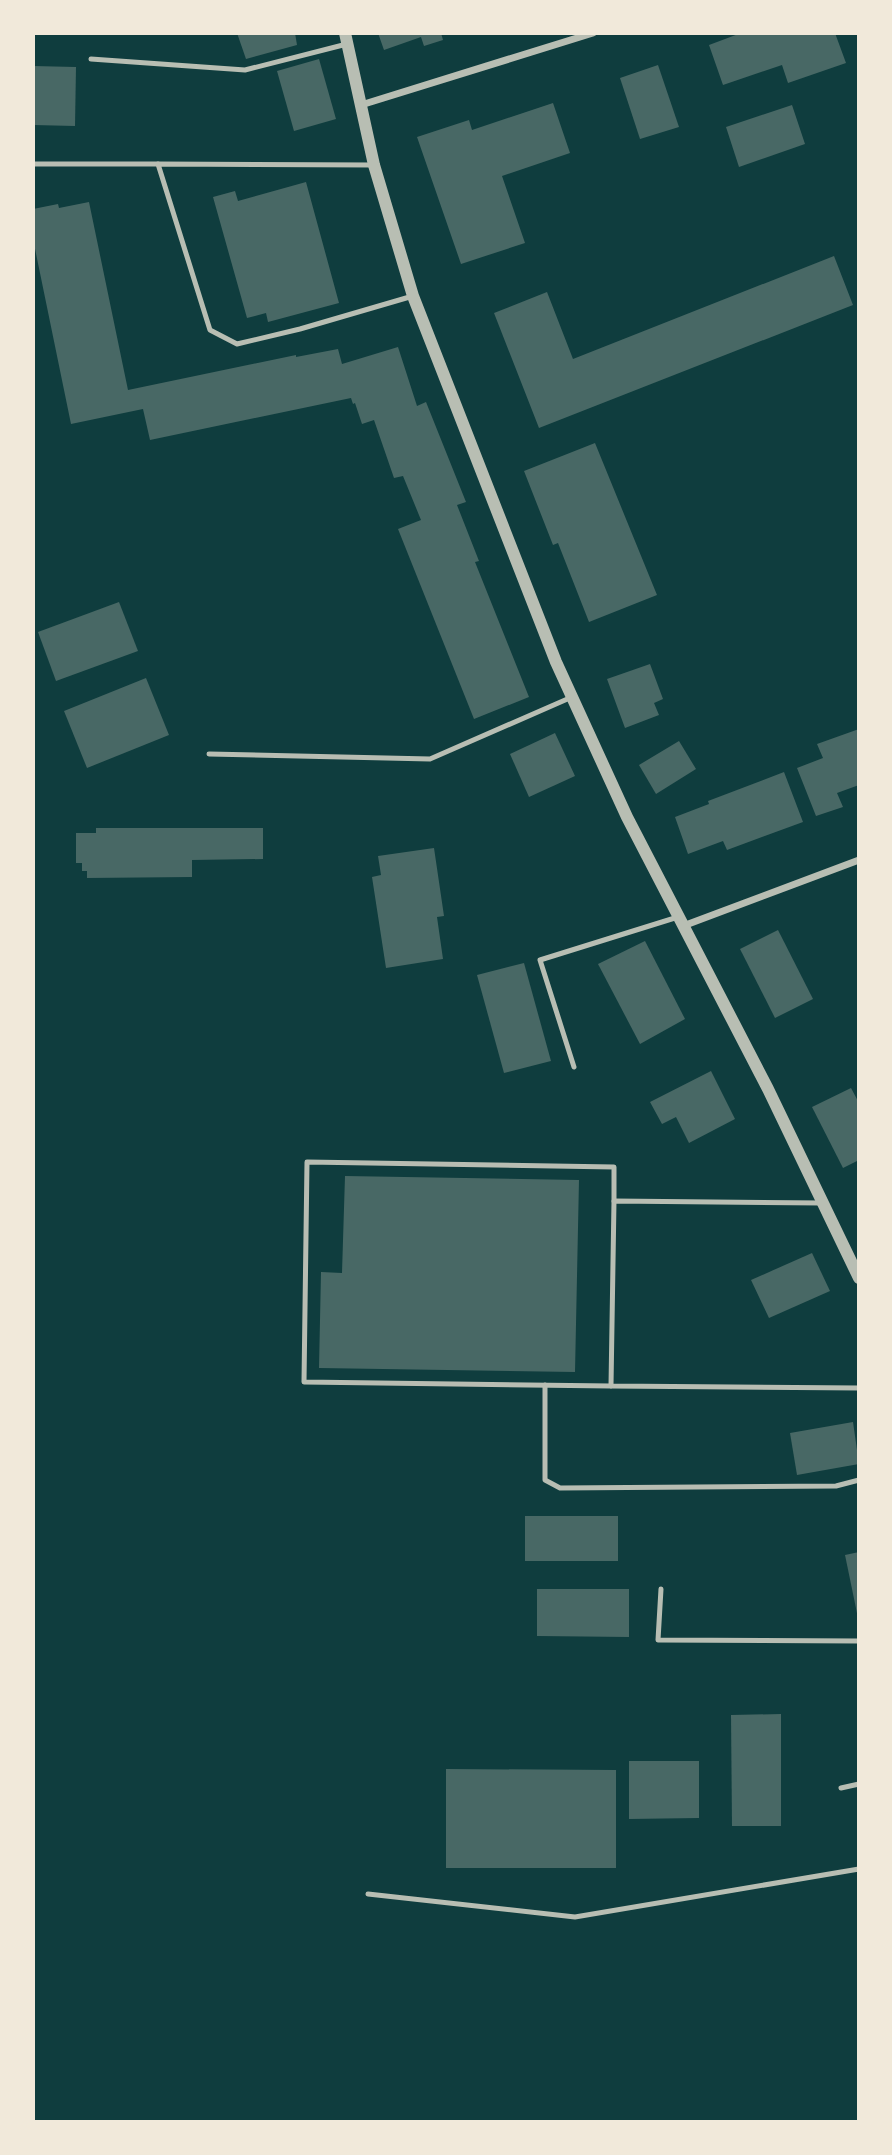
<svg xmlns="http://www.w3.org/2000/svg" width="892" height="2155" viewBox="0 0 892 2155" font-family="Ubuntu,sans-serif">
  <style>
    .building { fill: #486865 }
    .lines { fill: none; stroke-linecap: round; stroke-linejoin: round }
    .service { stroke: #b8beb3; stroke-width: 5 }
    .minor { stroke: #b8beb3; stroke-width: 7 }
    .tertiary { stroke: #b8beb3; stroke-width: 12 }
  </style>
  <rect width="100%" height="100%" fill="#0f3d3e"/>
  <g class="building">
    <path d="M237,33H295L297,45L246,59Z"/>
    <path d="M378,33H441L443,40L424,46L421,37L384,50Z"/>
    <path d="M741,33H835L846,63L788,83L782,65L723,85L709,45Z"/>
    <path d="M319,59L336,119L294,131L277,71Z"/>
    <path d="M658,65L679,127L640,139L620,78Z"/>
    <path d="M33,66L76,67L75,126L33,125Z"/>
    <path d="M553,103L570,153L502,176L525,243L461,264L417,137L469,120L472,130Z"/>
    <path d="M792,105L805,144L739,167L726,127Z"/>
    <path d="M306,182L339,303L268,322L266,313L247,318L213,197L235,191L238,201Z"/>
    <path d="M89,202L128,390L296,355V357L338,349L342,364L398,347L417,406L426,402L466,502L457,505L479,561L475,562L529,697L474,719L398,529L421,520L403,476L394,478L374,420L362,424L355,403L353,404L351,398L150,440L143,409L71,424L33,239V209L58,204L59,208Z"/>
    <path d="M834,256L853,305L539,428L494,313L547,292L573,359Z"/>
    <path d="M595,443L657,595L589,622L558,543L553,545L524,471Z"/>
    <path d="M119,602L138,651L56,681L38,632Z"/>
    <path d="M650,664L663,699L654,703L659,715L625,728L607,679Z"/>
    <path d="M146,678L169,735L87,768L64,711Z"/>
    <path d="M859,729V785L837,793L843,807L816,816L797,768L823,758L817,744Z"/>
    <path d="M555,733L575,776L529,797L510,754Z"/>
    <path d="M679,741L696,769L656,794L639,765Z"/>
    <path d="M784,772L803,822L727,850L723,841L688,854L675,817L709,804L708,801Z"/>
    <path d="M96,828H263V859L192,860V877L87,878V871H82V863H76V833H96Z"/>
    <path d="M434,848L444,916L437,917L443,959L386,968L372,877L381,875L378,856Z"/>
    <path d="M778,930L813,999L775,1018L740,949Z"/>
    <path d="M645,941L685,1019L640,1044L598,964Z"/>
    <path d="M524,963L551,1061L504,1073L477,975Z"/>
    <path d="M711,1071L735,1119L689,1143L676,1117L662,1124L650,1102Z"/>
    <path d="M851,1088L859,1103V1160L843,1168L812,1107Z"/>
    <path d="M345,1176L579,1180L575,1372L319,1368L321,1272L342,1273Z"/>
    <path d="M812,1253L830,1291L769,1318L751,1280Z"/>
    <path d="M853,1422L859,1464L797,1475L790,1433Z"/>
    <rect x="525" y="1516" width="93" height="45"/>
    <path d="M859,1552V1618H858L845,1555Z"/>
    <path d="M537,1589H629V1637L537,1636Z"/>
    <path d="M781,1714V1826H732L731,1715Z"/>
    <path d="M629,1761H699V1818L629,1819Z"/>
    <path d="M446,1769L616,1770V1868H446Z"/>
  </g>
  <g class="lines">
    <g class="service">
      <path d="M91,59L245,70L347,44"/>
      <path d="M33,164H158"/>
      <path d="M374,165L158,164L210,330L237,344L300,329L413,296"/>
      <path d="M209,754L430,759L572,697"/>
      <path d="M574,1067L540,960L678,917"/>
      <path d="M822,1203L614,1201L611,1386L859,1388"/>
      <path d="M545,1385V1480L560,1488L836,1486L859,1480"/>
      <path d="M611,1386L304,1382L307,1162L614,1167V1201"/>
      <path d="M661,1589L658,1640L859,1641"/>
      <path d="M841,1788L859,1784"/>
      <path d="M368,1894L575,1917L859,1869"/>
    </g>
    <g class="minor">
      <path d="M361,105L593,33"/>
      <path d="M683,926L859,860"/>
    </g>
    <path class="tertiary" d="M345,33L374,165L413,296L556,662L627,817L768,1089L859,1278"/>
  </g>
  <rect width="892" height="2155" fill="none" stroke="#f1e9da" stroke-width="70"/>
</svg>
